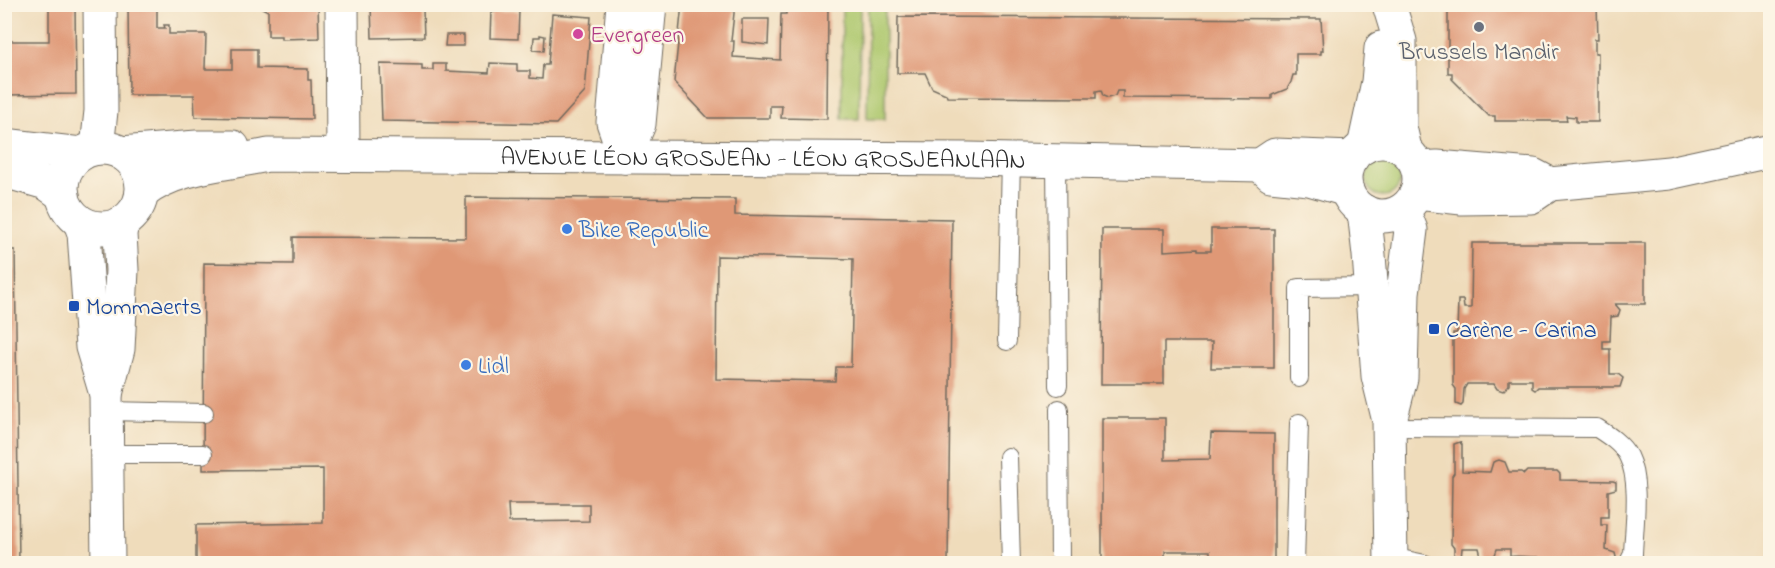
<svg xmlns="http://www.w3.org/2000/svg" width="1775" height="568" viewBox="0 0 1775 568" font-family="'Indie Flower',sans-serif">
  <style>
    .green { fill: #aec86e; stroke: #6c7a4c; stroke-width: 1.5 }
    .building { fill: #df9876; fill-rule: evenodd }
    .lines { fill: none; stroke-linecap: round; stroke-linejoin: round }
    .service-casing { stroke: #70695d; stroke-width: 20 }
    .minor-casing { stroke: #70695d; stroke-width: 35 }
    .tertiary-casing { stroke: #70695d; stroke-width: 35 }
    .service { stroke: #fff; stroke-width: 18 }
    .minor { stroke: #fff; stroke-width: 33 }
    .tertiary { stroke: #fff; stroke-width: 33 }
    .worship-dot { fill: #6b7280; stroke: #fcf5e5; stroke-width: 2 }
    .hotel-dot { fill: #d1479c; stroke: #fcf5e5; stroke-width: 2 }
    .shop-dot { fill: #3f7fe0; stroke: #fcf5e5; stroke-width: 2 }
    .transit-dot { fill: #1a4fb4; stroke: #fcf5e5; stroke-width: 2 }
    .labels { text-anchor: middle; stroke-width: 4.5; stroke-linejoin: round; paint-order: stroke }
    .hotel-label { font-size: 24px; fill: #b23c85; stroke: #fcf5e5; text-anchor: start }
    .worship-label { font-size: 24px; fill: #5b616d; stroke: #fcf5e5 }
    .street-label { font-size: 24px; fill: #2b2b2b; stroke: #fcf5e5 }
    .shop-label { font-size: 24px; fill: #366cbe; stroke: #fcf5e5; text-anchor: start }
    .transit-label { font-size: 24px; fill: #164399; stroke: #fcf5e5; text-anchor: start }
  </style>
  <rect width="100%" height="100%" fill="#fcf5e5"/>
  <filter id="ink" filterUnits="userSpaceOnUse"><feTurbulence type="fractalNoise" baseFrequency=".0167" numOctaves="2"/><feDisplacementMap in="SourceGraphic" scale="12" xChannelSelector="R" yChannelSelector="G"/><feConvolveMatrix kernelMatrix="1 2 1 2 8 2 1 2 1" color-interpolation-filters="sRGB"/></filter>
  <filter id="wash" filterUnits="userSpaceOnUse"><feTurbulence type="fractalNoise" baseFrequency=".008" numOctaves="4" result="noise"/><feDisplacementMap in="SourceGraphic" scale="24" xChannelSelector="R" yChannelSelector="G"/><feGaussianBlur stdDeviation="1.35" result="paint"/><feColorMatrix in="noise" values="0 0 0 0 0 0 0 0 0 0 0 0 0 0 0 0 0 1.4 0 .05"/><feComposite in="paint" operator="in"/></filter>
  <g filter="url(#wash)">
    <rect width="100%" height="100%" fill="#efdcbb"/>
    <g class="green">
      <path d="M842,5H860L859,119H842Z"/>
      <path d="M868,5H885V119H867Z"/>
      <circle cx="1383" cy="179" r="17"/>
    </g>
    <g id="blocks">
      <g class="building">
        <path d="M49,4H75L76,94L4,95V41H49Z"/>
        <path d="M128,4H157V28H165L164,25H169V34H206L205,69H232V49H257V68L308,69V80H311L312,119L195,117L194,95H129Z"/>
        <path d="M262,4H318L319,38L281,39V36H268V11L262,8Z"/>
        <path d="M371,4H427L423,10L424,37L372,38Z"/>
        <path d="M682,4H735L731,41H734L733,57L780,60L781,14H786V4H828L827,119L781,118L782,106H770V118H708L674,82Z"/>
        <path d="M1448,5H1597L1598,39H1595V53H1598V122H1576V117L1566,116L1567,121H1495V116H1489L1452,79V73H1448Z"/>
        <path d="M491,11H519L518,39L490,38Z"/>
        <path d="M552,14L591,17L585,92L556,124L382,121L380,64L422,65V70H433V64H446V71L489,73L490,63L517,64V71H530V78L542,79L543,65H548Z"/>
        <path d="M898,17L1321,19L1323,51H1321V54H1296V75H1293L1291,82L1287,89L1272,95V99L1123,98V91H1117L1115,96L1108,98L1103,96L1101,90L1096,91V98L947,97L946,94L932,88L925,73H897Z"/>
        <path d="M742,19H769L768,45L742,42Z"/>
        <path d="M446,35H464V46H445Z"/>
        <path d="M540,35L545,36L544,51L533,50L534,37H540Z"/>
        <path d="M466,197L735,199V215L952,219L948,564H196V525L323,523V469L203,470L204,263L293,264V237L466,238ZM717,256L853,259L851,367H836L835,381L716,379ZM508,504H589V521L509,522Z"/>
        <path d="M1102,229H1164V251L1197,249V251H1211V229H1274V368H1211L1212,342H1164V384H1101Z"/>
        <path d="M1472,243H1645V304H1615L1620,310L1618,316L1611,317L1610,341H1603V349H1610V374H1618L1623,378L1620,387H1538L1535,390L1532,388V380H1509V385L1503,391L1497,389L1494,384H1467L1464,389L1463,404L1461,406L1456,404V389L1453,385V333H1457L1458,300H1463L1464,308H1471Z"/>
        <path d="M4,250H15L19,564H4Z"/>
        <path d="M1102,418H1165V460L1210,459L1211,433L1274,434V564H1210V551H1165V564H1102Z"/>
        <path d="M1460,442L1462,445V471L1490,472L1493,462L1499,460L1505,462L1509,472H1521L1524,474L1527,471H1557L1560,474V480L1613,481L1616,482V489L1608,491V517H1601V525H1607L1606,550L1615,553L1616,557L1615,561H1606V564L1542,562L1538,557L1510,556V549H1497L1495,555L1488,558L1481,556L1479,548H1462L1461,559L1456,560L1454,558V548L1451,544L1452,476L1454,473V444Z"/>
      </g>
    </g>
  </g>
  <g filter="url(#ink)">
    <use href="#blocks" fill-opacity="0" stroke="#70695d" stroke-width="1.5"/>
    <g class="lines">
      <defs>
        <g id="service">
          <path d="M1056,160L1058,386"/>
          <path d="M1007,341L1011,159"/>
          <path d="M1299,378V288L1372,287"/>
          <path d="M1059,409L1060,564"/>
          <path d="M106,411L204,413"/>
          <path d="M1389,427L1597,428C1608,435 1622,444 1628,456C1641,482 1634,525 1633,554L1628,564"/>
          <path d="M107,454H203"/>
          <path d="M1008,457L1011,564"/>
          <path d="M1391,557L1425,564"/>
          <path d="M1295,564L1299,423"/>
        </g>
        <g id="minor">
          <path d="M342,4L343,155"/>
          <path d="M623,4L613,122L625,157"/>
          <path d="M1389,5L1400,41V127L1405,149"/>
          <path d="M4,145L81,154"/>
          <path d="M1364,147L1378,82L1381,48"/>
          <circle cx="102" cy="188" r="40"/>
          <path d="M97,148L101,111L100,4"/>
          <path d="M121,153L197,147H233"/>
          <path d="M625,157L639,124L650,4"/>
          <path d="M1266,170L1271,175L1309,179L1347,190"/>
          <path d="M4,171L46,183L63,195"/>
          <path id="s1" d="M142,193C175,166 227,164 268,155L969,159L1260,165L1275,155L1352,158"/>
          <path d="M80,222L84,233L92,347L106,394L108,564"/>
          <path d="M106,394L118,349L122,270L120,234L122,223"/>
        </g>
        <g id="tertiary">
          <circle cx="1382" cy="179" r="37"/>
          <path d="M1418,168L1437,167L1533,175L1550,184"/>
          <path d="M1417,193L1462,198L1531,197L1550,184L1669,173L1770,151"/>
          <path d="M1364,211L1369,255L1378,376L1389,421L1391,564"/>
          <path d="M1391,417L1401,378L1403,293L1411,230L1403,210"/>
        </g>
      </defs>
      <use href="#service" class="service-casing"/>
      <use href="#minor" class="minor-casing"/>
      <use href="#tertiary" class="tertiary-casing"/>
      <use href="#service" class="service"/>
      <use href="#minor" class="minor"/>
      <use href="#tertiary" class="tertiary"/>
    </g>
  </g>
  <circle class="worship-dot" cx="1479" cy="27" r="6"/>
  <circle class="hotel-dot" cx="578" cy="34" r="6"/>
  <g class="shop-dot">
    <circle cx="567" cy="229" r="6"/>
    <circle cx="466" cy="365" r="6"/>
  </g>
  <g class="transit-dot">
    <rect x="68" y="300" width="12" height="12" rx="3"/>
    <rect x="1428" y="323" width="12" height="12" rx="3"/>
  </g>
  <g class="labels">
    <g class="hotel-label">
      <text x="590" y="42">Evergreen</text>
    </g>
    <g class="worship-label">
      <text x="1479" y="59">Brussels Mandir</text>
    </g>
    <g class="street-label">
      <text dy="8" stroke="none"><textPath href="#s1" startOffset="628">AVENUE LÉON GROSJEAN - LÉON GROSJEANLAAN</textPath></text>
    </g>
    <g class="shop-label">
      <text x="579" y="237">Bike Republic</text>
      <text x="478" y="373">Lidl</text>
    </g>
    <g class="transit-label">
      <text x="86" y="314">Mommaerts</text>
      <text x="1446" y="337">Carène - Carina</text>
    </g>
  </g>
  <rect width="1775" height="568" fill="none" stroke="#fcf5e5" stroke-width="24"/>
</svg>
